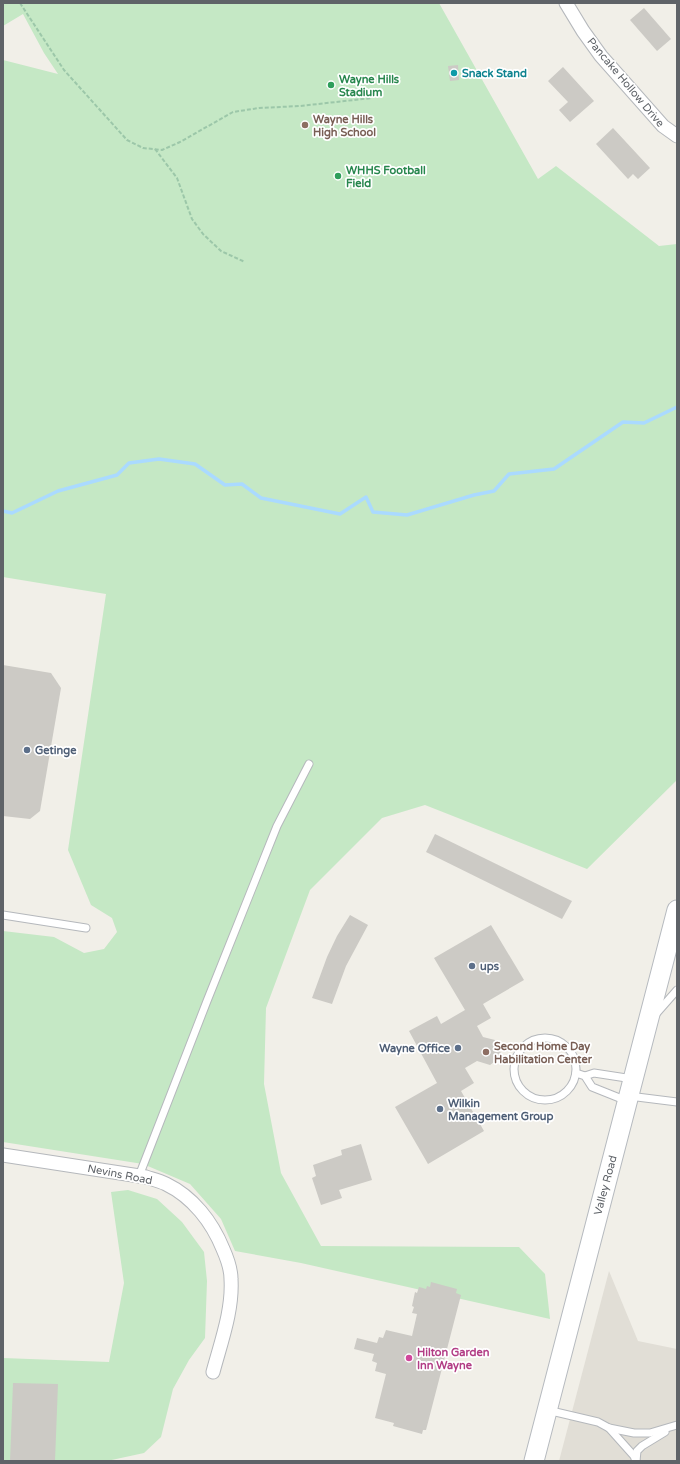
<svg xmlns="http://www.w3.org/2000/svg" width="680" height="1464" viewBox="0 0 680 1464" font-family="'Varela Round',sans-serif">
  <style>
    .education { fill: #e1ded6 }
    .green { fill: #c5e8c5 }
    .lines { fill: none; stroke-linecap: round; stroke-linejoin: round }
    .stream { stroke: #aadaff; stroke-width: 3.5 }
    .building { fill: #cccac5 }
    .lane-casing { stroke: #b5b8bc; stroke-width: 9 }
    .street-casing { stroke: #b5b8bc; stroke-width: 15 }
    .secondary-casing { stroke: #b6babf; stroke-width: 21 }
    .path { stroke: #9cc7a9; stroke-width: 2; stroke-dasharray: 4 2; stroke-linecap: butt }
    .lane { stroke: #fff; stroke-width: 7 }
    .street { stroke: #fff; stroke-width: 13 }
    .secondary { stroke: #fff; stroke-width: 19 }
    .culture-dot { fill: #0f9aa8; stroke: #fff; stroke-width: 1.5 }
    .leisure-dot { fill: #2e9e5b; stroke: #fff; stroke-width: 1.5 }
    .education-dot { fill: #8d6e63; stroke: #fff; stroke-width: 1.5 }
    .service-dot { fill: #5c6f8a; stroke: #fff; stroke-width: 1.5 }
    .hotel-dot { fill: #d1479c; stroke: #fff; stroke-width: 1.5 }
    .labels { text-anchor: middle; stroke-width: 3.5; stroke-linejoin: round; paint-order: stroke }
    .culture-label { font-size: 11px; font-weight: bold; fill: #0d838f; stroke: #fff; text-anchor: start }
    .leisure-label { font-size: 11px; font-weight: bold; fill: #27864d; stroke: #fff; text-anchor: start }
    .street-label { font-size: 11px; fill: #5f6368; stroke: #fff }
    .education-label { font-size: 11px; font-weight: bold; fill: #785e54; stroke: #fff; text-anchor: start }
    .service-label { font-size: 11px; font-weight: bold; fill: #4e5e75; stroke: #fff; text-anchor: start }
    .hotel-label { font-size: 11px; font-weight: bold; fill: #b23c85; stroke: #fff; text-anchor: start }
  </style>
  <rect width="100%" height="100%" fill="#f1efe8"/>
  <path class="education" d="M609,1271L638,1341L677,1349V1461H559Z"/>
  <g class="green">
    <path d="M3,3H439L538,179L556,166L659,246L677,244V780L587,869L425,805L382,818L310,890L266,1008L264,1084L281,1173L321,1246L519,1247L545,1274L550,1319L301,1263L235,1251L221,1219L190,1184L143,1164L3,1142V931L54,937L84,953L104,949L117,932L112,918L91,905L68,850L106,594L3,577V60L58,74L44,53L23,14L3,26Z"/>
    <path d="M128,1190L157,1199L182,1222L204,1252L207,1281L205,1338L189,1360L173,1389L161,1437L144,1453L107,1461H3V1358L109,1362L124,1283L111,1192Z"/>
  </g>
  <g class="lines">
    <path class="stream" d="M3,511L12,513L58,491L117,475L129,463L159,459L195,464L225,485L242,484L261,498L340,514L366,497L373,512L407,515L474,495L494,491L509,474L554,469L623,422L644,423L677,407"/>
  </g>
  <g class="building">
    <path d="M644,8L671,39L657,51L630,20Z"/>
    <path d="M458,65L459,80L450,81L448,66Z"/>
    <path d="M563,67L594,101L570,122L559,110L568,102L548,81Z"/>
    <path d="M613,128L650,168L638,179L633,174L628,179L596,144Z"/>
    <path d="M3,665L51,673L61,688L40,811L30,819L3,816Z"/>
    <path d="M435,834L572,901L562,919L426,852Z"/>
    <path d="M350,915L368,925L346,966L332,1004L312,998L327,957L337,936Z"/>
    <path d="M491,925L524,980L483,1004L491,1018L477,1026L483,1037L495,1040L502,1056L490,1065L477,1061L465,1068L474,1083L461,1091L484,1131L428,1164L395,1107L437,1083L409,1031L437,1016L441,1024L465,1010L434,958Z"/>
    <path d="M361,1144L372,1180L339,1190L342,1198L321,1205L312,1178L316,1176L313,1165L342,1155L341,1150Z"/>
    <path d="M431,1282L457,1289L456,1293L461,1295L426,1430H423L422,1434L393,1426L394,1423L375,1418L386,1374L375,1371L377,1363L372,1361L374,1354L354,1349L357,1338L377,1343L379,1337L383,1338L386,1330L412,1336L417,1314L412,1313L414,1307L412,1306L415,1292L417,1293L419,1287L426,1289L427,1286L430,1287Z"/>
    <path d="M13,1383L58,1384L55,1461H10Z"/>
  </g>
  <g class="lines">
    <defs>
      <g id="lane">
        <path d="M3,915L86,928"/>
        <path d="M655,1015L677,990"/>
        <circle cx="545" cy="1069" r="31"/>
        <path d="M576,1073L585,1076L592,1087L627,1101"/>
        <path d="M585,1076L594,1073L633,1079"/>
        <path d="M629,1096L677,1102"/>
        <path d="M139,1176L207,1001L277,826L309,764"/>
        <path d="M547,1410L598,1422L609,1428L634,1433H650L677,1425"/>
        <path d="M609,1428L634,1456L636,1461"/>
        <path d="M636,1461L637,1451L642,1446L665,1432"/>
      </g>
      <g id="street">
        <path d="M566,3L583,31L601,56L663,126L677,136"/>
        <path d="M3,1155L146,1177C152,1179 160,1181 166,1184C193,1197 212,1222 223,1249C227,1258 231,1269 231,1279C233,1310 221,1342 213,1372"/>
      </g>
      <path id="secondary" d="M534,1461L677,910"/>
    </defs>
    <use href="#lane" class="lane-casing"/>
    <use href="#street" class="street-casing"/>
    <use href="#secondary" class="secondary-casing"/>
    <g class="path">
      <path d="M20,3L64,70L127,140L143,148L162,150L180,142L233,112L259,108L300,106L372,98"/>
      <path d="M155,149L177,178L192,219L203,234L221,251L245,262"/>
    </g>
    <use href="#lane" class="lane"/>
    <use href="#street" class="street"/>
    <use href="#secondary" class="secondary"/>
  </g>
  <circle class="culture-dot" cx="454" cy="73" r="4"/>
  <g class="leisure-dot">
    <circle cx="331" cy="85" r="4"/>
    <circle cx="338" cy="176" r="4"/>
  </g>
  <g class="education-dot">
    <circle cx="305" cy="125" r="4"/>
    <circle cx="486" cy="1052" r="4"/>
  </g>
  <g class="service-dot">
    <circle cx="27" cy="750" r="4"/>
    <circle cx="472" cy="966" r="4"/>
    <circle cx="458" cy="1048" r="4"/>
    <circle cx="440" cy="1109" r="4"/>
  </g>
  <circle class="hotel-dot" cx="409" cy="1358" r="4"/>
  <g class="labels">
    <g class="culture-label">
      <text x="462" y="77">Snack Stand</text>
    </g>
    <g class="leisure-label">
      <text x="339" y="83">Wayne Hills<tspan x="339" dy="13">Stadium</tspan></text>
      <text x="346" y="174">WHHS Football<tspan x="346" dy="13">Field</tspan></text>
    </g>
    <g class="street-label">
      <text transform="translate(626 82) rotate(50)" y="4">Pancake Hollow Drive</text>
      <text transform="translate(120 1174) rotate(11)" y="4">Nevins Road</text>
      <text transform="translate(605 1185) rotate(-75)" y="4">Valley Road</text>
    </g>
    <g class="education-label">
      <text x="313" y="123">Wayne Hills<tspan x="313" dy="13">High School</tspan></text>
      <text x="494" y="1050">Second Home Day<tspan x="494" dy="13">Habilitation Center</tspan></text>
    </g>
    <g class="service-label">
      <text x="35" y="754">Getinge</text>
      <text x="480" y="970">ups</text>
      <text x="450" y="1052" text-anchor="end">Wayne Office</text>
      <text x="448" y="1107">Wilkin<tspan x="448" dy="13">Management Group</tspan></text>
    </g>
    <g class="hotel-label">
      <text x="417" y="1356">Hilton Garden<tspan x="417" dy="13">Inn Wayne</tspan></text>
    </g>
  </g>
  <rect width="680" height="1464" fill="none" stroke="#5f6368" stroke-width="8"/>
</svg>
